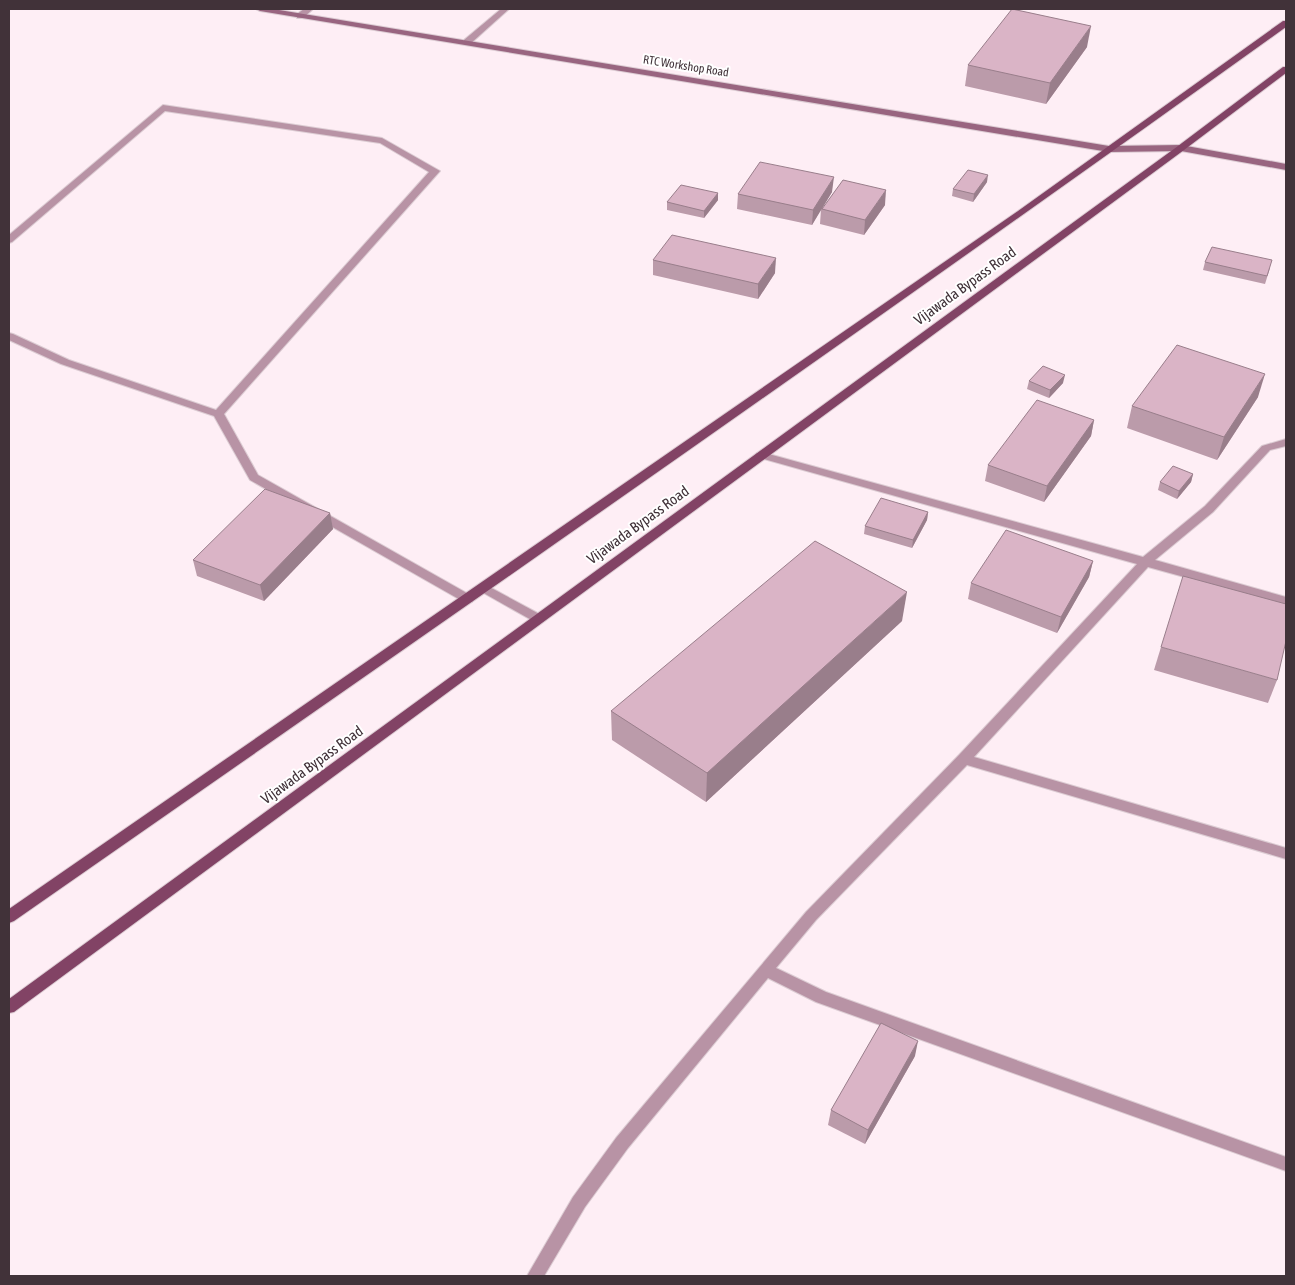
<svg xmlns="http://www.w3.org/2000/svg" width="1295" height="1285" viewBox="0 0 1295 1285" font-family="'Asap Condensed',sans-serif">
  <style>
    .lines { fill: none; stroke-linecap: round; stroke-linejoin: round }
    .lane-casing { stroke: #dcccd3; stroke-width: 2 }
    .street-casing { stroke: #dcccd3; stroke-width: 2 }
    .secondary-casing { stroke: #dcccd3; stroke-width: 2 }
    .primary-casing { stroke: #dcccd3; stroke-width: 2 }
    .lane { fill: #b893a5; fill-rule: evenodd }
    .street { fill: #b893a5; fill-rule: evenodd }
    .secondary { fill: #996580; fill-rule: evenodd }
    .primary { fill: #824365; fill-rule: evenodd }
    .wall { fill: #bb9baa }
    .shaded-wall { fill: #997e8b }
    .building { fill: #dab4c6; stroke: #997e8b }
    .labels { text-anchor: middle; stroke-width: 4; stroke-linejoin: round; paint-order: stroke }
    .far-street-label { font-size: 12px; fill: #413239; stroke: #fff }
    .street-label { font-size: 15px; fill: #413239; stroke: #fff }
  </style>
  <rect width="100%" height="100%" fill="#feeef5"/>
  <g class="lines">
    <defs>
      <g id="lane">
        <path d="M163,105L382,138L440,171L224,414L258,475L472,596L474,599L472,602H464L250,480L214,416L61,364L9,340V333L13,334L69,360L216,410L429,172L380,143L165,111L12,242L9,243V235Z"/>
        <path d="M484,584L543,616L545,619L543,622H535L480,591L478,588Z"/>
      </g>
      <g id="street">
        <path d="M304,9H313L303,18H297V14Z"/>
        <path d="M501,9H509L470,44H464V40Z"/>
        <path d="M1286,439V446L1270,450L1213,512L1155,560L1286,597V605L1148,567L974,757L1286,848V859L967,765L816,920L776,968L826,992L1286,1157V1171L816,1002L768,978L628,1148L585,1207L544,1276H527L573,1197L616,1138L806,912L959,755L1137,564L757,457L755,455L757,453H765L1143,557L1205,506L1262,446Z"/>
      </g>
      <path id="secondary" d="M256,9H273L1109,146L1181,145L1286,164V170L1181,151L1109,152L260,11Z"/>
      <g id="primary">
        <path d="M1283,21H1286V27C865,329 439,625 14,921L9,923V909L1018,211Z"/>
        <path d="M1283,67H1286V73L1184,150L14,1012L9,1013V999L1178,146Z"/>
      </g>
    </defs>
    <use href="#lane" class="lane-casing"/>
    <use href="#street" class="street-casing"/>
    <use href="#secondary" class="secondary-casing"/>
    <use href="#primary" class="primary-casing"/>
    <use href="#lane" class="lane"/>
    <use href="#street" class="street"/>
    <use href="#secondary" class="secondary"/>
    <use href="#primary" class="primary"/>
  </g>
  <g class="wall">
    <path d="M1087,47L1046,104L965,86L968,65Z"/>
    <path d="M987,182L973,202L952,196L953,189Z"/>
    <path d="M832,192L823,207L885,205L864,235L820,224L821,209L812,225L737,209L738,194Z"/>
    <path d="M718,193V200L704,218L667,210V202Z"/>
    <path d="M653,260L775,273L758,299L653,275Z"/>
    <path d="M1205,262L1270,268L1265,284L1203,270Z"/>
    <path d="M1029,381L1063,383L1049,398L1027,389Z"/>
    <path d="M1258,397L1217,460L1127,428L1132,406Z"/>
    <path d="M1094,420L1091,436L1044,502L985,481L988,465Z"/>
    <path d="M1193,474L1191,482L1177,499L1158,490L1160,482Z"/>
    <path d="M928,512L927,520L912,548L864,534L865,526Z"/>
    <path d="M330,513L333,529L264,601L197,576L193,560Z"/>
    <path d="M1093,561L1089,577L1057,633L968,599L971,583Z"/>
    <path d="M902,621L706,802L612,740L611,711Z"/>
    <path d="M1161,647L1277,680L1268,703L1154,670Z"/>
    <path d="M915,1056L865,1144L828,1125L831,1110Z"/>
  </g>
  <g class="shaded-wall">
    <path d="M1091,26L1087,47L1046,104L1050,83Z"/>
    <path d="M988,175L987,182L973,202L974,194Z"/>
    <path d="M834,177L832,192L812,225L813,210Z"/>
    <path d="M886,190L885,205L864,235L865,220Z"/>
    <path d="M718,193V200L704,218V211Z"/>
    <path d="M776,258L775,273L758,299V284Z"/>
    <path d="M1265,374L1258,397L1217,460L1224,437Z"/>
    <path d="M1065,375L1063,383L1049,398L1050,390Z"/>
    <path d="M1094,420L1091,436L1044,502L1047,486Z"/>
    <path d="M1193,474L1191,482L1177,499L1179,491Z"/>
    <path d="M928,512L927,520L912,548L913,540Z"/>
    <path d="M330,513L333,529L264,601L260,585Z"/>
    <path d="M1093,561L1089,577L1057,633L1061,617Z"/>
    <path d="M907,592L902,621L706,802L707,773Z"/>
    <path d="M918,1041L915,1056L865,1144L868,1130Z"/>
  </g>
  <g class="building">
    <path d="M1012,9L1091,26L1050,83L968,65Z"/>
    <path d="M760,162L834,177L813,210L738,194Z"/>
    <path d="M968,170L988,175L974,194L953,189Z"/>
    <path d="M843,180L886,190L865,220L822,209Z"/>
    <path d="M681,185L718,193L704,211L667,202Z"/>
    <path d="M672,235L776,258L758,284L653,260Z"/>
    <path d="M1212,247L1272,260L1267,276L1205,262Z"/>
    <path d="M1177,345L1265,374L1224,437L1132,406Z"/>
    <path d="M1043,366L1065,375L1050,390L1029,381Z"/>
    <path d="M1037,400L1094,420L1047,486L988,465Z"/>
    <path d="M1173,466L1193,474L1179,491L1160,482Z"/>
    <path d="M265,489L330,513L260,585L193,560Z"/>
    <path d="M881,498L928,512L913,540L865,526Z"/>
    <path d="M1006,530L1093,561L1061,617L971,583Z"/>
    <path d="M815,541L907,592L707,773L611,711Z"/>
    <path d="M1183,576L1286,604V641L1277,680L1161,647Z"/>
    <path d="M881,1023L918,1041L868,1130L831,1110Z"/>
  </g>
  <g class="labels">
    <g class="far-street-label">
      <text transform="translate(686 66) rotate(9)" y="4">RTC Workshop Road</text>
    </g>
    <g class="street-label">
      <text transform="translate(965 286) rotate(-36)" y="5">Vijawada Bypass Road</text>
      <text transform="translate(638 525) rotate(-36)" y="5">Vijawada Bypass Road</text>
      <text transform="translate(312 765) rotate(-36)" y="5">Vijawada Bypass Road</text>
    </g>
  </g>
  <rect width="1295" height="1285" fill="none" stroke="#413239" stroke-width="20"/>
</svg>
